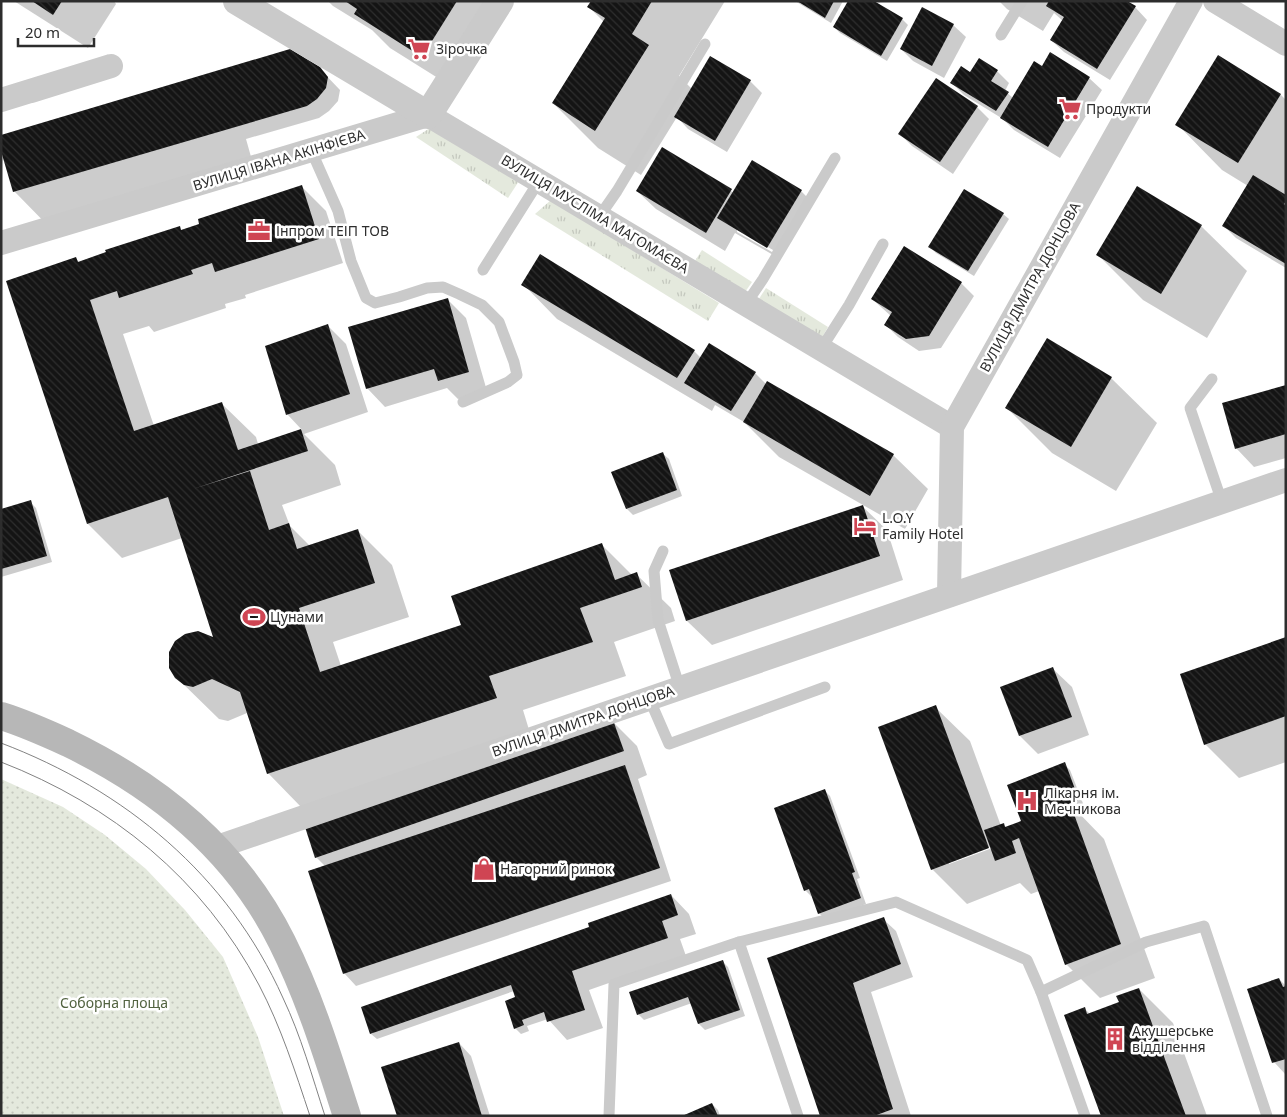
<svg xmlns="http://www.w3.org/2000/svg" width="1287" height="1117" viewBox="0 0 1287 1117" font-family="'Noto Sans',sans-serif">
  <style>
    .grass { fill: url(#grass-tufts) }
    .park { fill: url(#park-dots) }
    .shadow { fill: #0003; fill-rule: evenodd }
    .building { fill: url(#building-back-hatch) }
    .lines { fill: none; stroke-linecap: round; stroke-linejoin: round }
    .service { stroke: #cacaca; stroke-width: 11 }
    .minor { stroke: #cacaca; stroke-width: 24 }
    .tertiary { stroke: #cacaca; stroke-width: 28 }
    .secondary { stroke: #b7b7b7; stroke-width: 28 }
    .tram { stroke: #828282; stroke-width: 1 }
    .labels { text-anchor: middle; stroke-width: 5; stroke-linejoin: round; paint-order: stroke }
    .poi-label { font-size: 14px; fill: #2d2d2d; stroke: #fff; text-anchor: start }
    .street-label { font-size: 14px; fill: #2d2d2d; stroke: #fff }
    .park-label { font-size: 14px; fill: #526340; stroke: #fff }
  </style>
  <defs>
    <pattern id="grass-tufts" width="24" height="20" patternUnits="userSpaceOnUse" patternTransform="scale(1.25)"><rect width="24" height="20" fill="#e4e9dd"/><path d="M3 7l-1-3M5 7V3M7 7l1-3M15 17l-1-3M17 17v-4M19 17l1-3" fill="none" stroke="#c4c8be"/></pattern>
    <pattern id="park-dots" width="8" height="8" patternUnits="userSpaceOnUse" patternTransform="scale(1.25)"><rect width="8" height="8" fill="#e4e9dd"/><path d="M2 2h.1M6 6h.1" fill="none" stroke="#c4c8be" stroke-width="1.8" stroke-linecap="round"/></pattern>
    <pattern id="building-back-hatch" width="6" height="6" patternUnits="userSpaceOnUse" patternTransform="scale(1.25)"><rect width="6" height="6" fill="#141414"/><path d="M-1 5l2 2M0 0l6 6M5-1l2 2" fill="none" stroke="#2e2e2e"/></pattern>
  </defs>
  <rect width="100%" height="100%" fill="#fff"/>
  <g class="grass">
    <path d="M433,126L519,181L508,198L416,137Z"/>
    <path d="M551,200L719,303L708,321L535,214Z"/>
    <path d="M702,250L752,282L743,295L693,264Z"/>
    <path d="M766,288L828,327L820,341L757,302Z"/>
  </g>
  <path class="park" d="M1,779L63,807L105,835L146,869L185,910L223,957L258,1037L284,1116H1Z"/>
  <g class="shadow">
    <path d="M14,1H114L116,4L88,48Z"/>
    <path d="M328,1H503L457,90L390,48L372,30L333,6Z"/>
    <path d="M592,1H725L679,76L692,89L750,81L762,93L727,152L688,129L677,117L641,175L598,148L553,103L604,22L589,7Z"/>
    <path d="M795,1H843L831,23Z"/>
    <path d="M872,1L902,19L908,25L887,61L840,33L834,27Z"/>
    <path d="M999,1H1125L1135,7L1147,20L1110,80L1064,52L1051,40L1063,21L1054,13L1043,31L1007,9Z"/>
    <path d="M953,25L966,37L944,78L913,61L901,49Z"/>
    <path d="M319,68L340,90L338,101L329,111L319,118L246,139L257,178L59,237L14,191Z"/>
    <path d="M1042,68L1089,78L1102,90L1060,158L1014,130L1003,119L964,95L952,83L971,74L997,71L1009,83L1005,91L1013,98Z"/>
    <path d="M1281,95L1286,100V268L1236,238L1224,226L1248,186L1222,170L1177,124Z"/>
    <path d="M977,107L989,119L953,174L912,146L900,134Z"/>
    <path d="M662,149L734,193L801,191L813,203L780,259L735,233L725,251L656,209L637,191ZM737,229L773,250L772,252L737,232Z"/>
    <path d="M302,187L326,211L343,263L245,295L246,298L225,304L226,308L154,332L149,326L123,334L154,426L221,403L256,437L258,444L302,430L287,414L327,325L346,344L368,412L304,434L335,465L341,485L282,505L290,526L310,546L357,530L392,565L409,617L333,642L341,666L462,626L602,545L632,575L636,574L671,608L675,621L614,642L626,676L523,710L530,733L302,808L268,773L247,713L228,721L219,719L176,677L215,639L182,538L122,558L88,524L8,281L76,259L79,262L179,228L182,231Z"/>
    <path d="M1137,188L1201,226L1247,271L1207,338L1143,300L1098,255Z"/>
    <path d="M1003,214L1009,219L974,276L936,253L930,247Z"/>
    <path d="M904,248L961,283L974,296L941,348L919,351L898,337L886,325L891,316L872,299Z"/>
    <path d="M523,284L694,351L701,358L755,373L766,384L767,382L893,455L928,489L905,529L779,457L744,422L715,405L712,411L557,319Z"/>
    <path d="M448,300L466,318L487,391L458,399L447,388L385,407L367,388Z"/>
    <path d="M1047,340L1111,378L1157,423L1116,491L1052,453L1007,408Z"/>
    <path d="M1286,387V458L1254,467L1236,448Z"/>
    <path d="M663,454L669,459L682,496L633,515L627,509L613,472Z"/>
    <path d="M30,502L36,508L52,562L1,577V510Z"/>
    <path d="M862,506L887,530L903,580L712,645L687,621L671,571Z"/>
    <path d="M1286,638V762L1239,778L1205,744Z"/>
    <path d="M1053,669L1072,687L1089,735L1038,754L1020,736L1002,688Z"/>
    <path d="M935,707L970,741L1001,826L1004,825L1007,828L1022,822L1064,764L1070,770L1084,806L1075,809L1104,839L1155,978L1100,998L1066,964L1039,891L1031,894L1020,883L967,904L932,869ZM994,845L995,847L949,864V862Z"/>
    <path d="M613,722L637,746L647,775L638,779L671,881L356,986L344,973L325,866L316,857Z"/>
    <path d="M824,790L830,796L860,878L857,879L866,904L825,919L819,913L813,895L811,896L805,890Z"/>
    <path d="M671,895L689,914L696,934L680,939L686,956L589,990L603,1028L567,1040L548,1019L527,1026L529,1031L521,1034L515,1028L517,998L514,991L377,1039L371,1034L591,928Z"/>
    <path d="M883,919L896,931L913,977L871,992L911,1116H821L769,958Z"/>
    <path d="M722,961L728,967L745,1016L705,1030L699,1024L692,1003L644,1020L638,1014Z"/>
    <path d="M1279,979L1286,986V1075L1274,1062Z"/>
    <path d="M1139,989L1173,1023L1207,1116H1102L1085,1009L1090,1014L1120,1003Z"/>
    <path d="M459,1043L471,1056L490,1116H398Z"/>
    <path d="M712,1104L718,1110L720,1116H686Z"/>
  </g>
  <g class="building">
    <path d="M32,1H62L53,15Z"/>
    <path d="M345,1H457L422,57L354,14L357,9Z"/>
    <path d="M591,1H652L632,34L649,45L595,131L552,103L605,18L587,7Z"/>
    <path d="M797,1H834L825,18Z"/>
    <path d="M848,1H874L903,18L881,56L833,27Z"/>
    <path d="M1049,1H1127L1136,6L1097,69L1050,40L1064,17L1046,6Z"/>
    <path d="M922,7L954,24L932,66L900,49Z"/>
    <path d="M290,49L320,67L328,77L326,88L317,99L307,106L13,192L1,151V135Z"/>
    <path d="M1050,52L1090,77L1048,147L1000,118L1034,61L1042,66Z"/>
    <path d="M1218,55L1281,94L1238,163L1175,125Z"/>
    <path d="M710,56L751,80L715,141L674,117Z"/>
    <path d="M979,58L998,70L991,81L1009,92L996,111L950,83L961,66L970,72Z"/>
    <path d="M936,78L978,106L940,162L898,134Z"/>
    <path d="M662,147L732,189L706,233L636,191Z"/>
    <path d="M752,160L802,190L767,248L717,218Z"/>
    <path d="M1253,175L1286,195V201L1284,204L1286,206V264L1222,226Z"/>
    <path d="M302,185L319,239L215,272L212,263L191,270L193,274L119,298L117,291L90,300L134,431L222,402L238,450L301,429L308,451L193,489L250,471L269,530L289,523L297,549L358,529L375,583L299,608L320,672L461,625L451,596L602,543L615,580L637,572L642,587L580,608L593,642L489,676L497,698L267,774L240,692L212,679L193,687L184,685L175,678L169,668V652L175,641L185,634L198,631L213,637L168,497L87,524L6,281L76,257L78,262L106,252L105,250L180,226L181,230L199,224L198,219Z"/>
    <path d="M1137,186L1202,225L1161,294L1096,255Z"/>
    <path d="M964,189L1004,213L968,271L928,247Z"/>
    <path d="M904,246L962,282L929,336L906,339L884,325L892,312L871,299Z"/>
    <path d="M540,254L695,350L677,378L521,285Z"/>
    <path d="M448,298L469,372L438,381L434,369L366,389L348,327Z"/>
    <path d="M328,324L350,394L286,415L265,346Z"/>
    <path d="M1047,338L1112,377L1071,447L1005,408Z"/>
    <path d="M709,343L756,372L731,411L684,383Z"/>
    <path d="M767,381L894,454L870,496L743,422Z"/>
    <path d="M1286,385V434L1235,449L1222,403Z"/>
    <path d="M663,452L677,490L626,509L611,472Z"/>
    <path d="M31,500L47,556L1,569V509Z"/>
    <path d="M863,505L880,556L686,621L669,570Z"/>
    <path d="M1286,637V716L1204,745L1180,674Z"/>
    <path d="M1053,667L1072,717L1019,736L1000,687Z"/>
    <path d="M936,705L989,848L931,870L878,727Z"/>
    <path d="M613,720L624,751L315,858L305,827Z"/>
    <path d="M1065,762L1079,800L1070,803L1121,944L1065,965L1019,838L1012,841L1016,853L995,861L984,830L1004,823L1005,827L1021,821L1007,785Z"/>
    <path d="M625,765L660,868L343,974L308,871Z"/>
    <path d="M825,789L855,872L852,873L861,898L818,914L809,889L804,891L774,808Z"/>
    <path d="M671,894L678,915L662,921L668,938L572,971L585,1010L547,1022L544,1012L522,1020L524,1025L514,1029L505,1001L515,997L511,985L370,1034L361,1007L589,927L588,923Z"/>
    <path d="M884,917L901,964L853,983L893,1109L874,1116H820L767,958Z"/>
    <path d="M723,960L740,1010L698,1024L688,997L637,1015L629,992Z"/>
    <path d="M1279,978L1283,987L1286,986V1059L1272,1063L1247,989Z"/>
    <path d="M1139,988L1166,1062L1186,1116H1101L1064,1015L1085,1007L1087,1014L1119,1002L1116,996Z"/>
    <path d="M459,1042L482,1116H397L381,1067Z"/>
    <path d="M712,1103L718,1116H682Z"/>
  </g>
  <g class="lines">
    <g class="service">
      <path d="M1001,35L1022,1"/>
      <path d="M311,150L338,211L351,261L366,298L375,303L399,297L427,288L443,287L459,294L482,305L499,322L514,362L517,375L508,382L463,402"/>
      <path d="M599,217L617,191L705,44"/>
      <path d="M483,270L539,181"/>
      <path d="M746,304L763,279L835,158"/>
      <path d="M821,349L849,305L883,244"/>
      <path d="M1212,379L1190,408L1222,502"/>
      <path d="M663,551L654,571L658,620L680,688"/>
      <path d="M649,698L669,744L825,687"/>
      <path d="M739,942L798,1116"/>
      <path d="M1041,992L1085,1116"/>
      <path d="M609,1116L614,984L739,942L896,902L1027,960L1041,992L1146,942L1204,926L1267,1116"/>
    </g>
    <g class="minor">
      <path d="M1215,1L1286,44"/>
      <path d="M1,100L111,66L31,91"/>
      <path d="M1,243L428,115L952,427"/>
      <path d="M949,595L952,427L1191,1"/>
      <path d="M217,847L1286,480"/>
    </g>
    <path class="tertiary" d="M237,1L428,115L500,1"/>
    <path class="secondary" d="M1,716C24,723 46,733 68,743C159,787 237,851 282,942C310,998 328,1057 347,1116"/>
    <g class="tram">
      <path d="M1,743C125,790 228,875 283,998C301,1036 312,1076 325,1116"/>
      <path d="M1,762C112,805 203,879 259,985C281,1027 295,1071 310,1116"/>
    </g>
  </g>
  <defs>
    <symbol id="supermarket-bare" viewBox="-9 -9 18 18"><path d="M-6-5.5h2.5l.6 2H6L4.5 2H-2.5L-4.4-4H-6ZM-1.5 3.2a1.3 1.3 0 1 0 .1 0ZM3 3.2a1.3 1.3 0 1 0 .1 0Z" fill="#cf4553" stroke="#fff" stroke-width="2.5" paint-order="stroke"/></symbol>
    <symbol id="office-bare" viewBox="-9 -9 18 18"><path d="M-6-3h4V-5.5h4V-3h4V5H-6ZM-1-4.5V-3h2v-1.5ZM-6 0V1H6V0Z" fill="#cf4553" stroke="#fff" stroke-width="2.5" paint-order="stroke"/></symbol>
    <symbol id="hotel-bare" viewBox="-9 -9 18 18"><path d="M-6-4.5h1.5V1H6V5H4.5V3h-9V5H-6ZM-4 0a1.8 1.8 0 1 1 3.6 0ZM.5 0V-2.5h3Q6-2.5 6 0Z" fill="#cf4553" stroke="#fff" stroke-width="2.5" paint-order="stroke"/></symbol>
    <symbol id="stadium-bare" viewBox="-9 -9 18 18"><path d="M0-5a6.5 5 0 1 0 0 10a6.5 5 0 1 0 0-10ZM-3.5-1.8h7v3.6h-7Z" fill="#cf4553" stroke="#fff" stroke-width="2.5" paint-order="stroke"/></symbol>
    <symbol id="hospital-bare" viewBox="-9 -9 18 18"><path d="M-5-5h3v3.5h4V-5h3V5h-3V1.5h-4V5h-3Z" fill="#cf4553" stroke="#fff" stroke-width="2.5" paint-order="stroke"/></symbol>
    <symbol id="shop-bare" viewBox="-9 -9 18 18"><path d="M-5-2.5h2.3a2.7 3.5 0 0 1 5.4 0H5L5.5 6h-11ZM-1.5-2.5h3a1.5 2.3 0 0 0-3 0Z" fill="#cf4553" stroke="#fff" stroke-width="2.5" paint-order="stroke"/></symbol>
    <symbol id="building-bare" viewBox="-9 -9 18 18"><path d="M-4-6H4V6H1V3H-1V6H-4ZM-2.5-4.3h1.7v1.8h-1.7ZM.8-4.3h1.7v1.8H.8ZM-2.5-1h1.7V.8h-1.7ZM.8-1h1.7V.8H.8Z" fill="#cf4553" stroke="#fff" stroke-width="2.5" paint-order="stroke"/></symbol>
  </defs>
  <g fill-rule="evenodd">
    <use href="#supermarket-bare" x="403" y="33" width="32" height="32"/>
    <use href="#supermarket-bare" x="1054" y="93" width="32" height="32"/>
    <use href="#office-bare" x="243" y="215" width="32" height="32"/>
    <use href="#hotel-bare" x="849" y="510" width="32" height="32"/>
    <use href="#stadium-bare" x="238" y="601" width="32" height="32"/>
    <use href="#hospital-bare" x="1011" y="785" width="32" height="32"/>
    <use href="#shop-bare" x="468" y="853" width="32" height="32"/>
    <use href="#building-bare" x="1099" y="1023" width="32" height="32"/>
  </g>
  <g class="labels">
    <g class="poi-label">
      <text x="436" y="54">Зірочка</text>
      <text x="1086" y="114">Продукти</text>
      <text x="276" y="236">Інпром ТЕІП ТОВ</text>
      <text x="882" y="523">L.O.Y<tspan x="882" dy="16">Family Hotel</tspan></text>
      <text x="270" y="622">Цунами</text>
      <text x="1044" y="798">Лікарня ім.<tspan x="1044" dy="16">Мечникова</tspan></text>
      <text x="500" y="874">Нагорний ринок</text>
      <text x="1132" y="1036">Акушерське<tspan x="1132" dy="16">відділення</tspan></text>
    </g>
    <g class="street-label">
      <text transform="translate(279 160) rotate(-17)" y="5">ВУЛИЦЯ ІВАНА АКІНФІЄВА</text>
      <text transform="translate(595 214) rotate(31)" y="5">ВУЛИЦЯ МУСЛІМА МАГОМАЄВА</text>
      <text transform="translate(1030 287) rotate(-61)" y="5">ВУЛИЦЯ ДМИТРА ДОНЦОВА</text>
      <text transform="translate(583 721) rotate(-19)" y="5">ВУЛИЦЯ ДМИТРА ДОНЦОВА</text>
    </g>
    <g class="park-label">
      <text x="114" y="1008">Соборна площа</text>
    </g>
  </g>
  <rect width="1287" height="1117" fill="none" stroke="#2d2d2d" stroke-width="5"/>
  <path d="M18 38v8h76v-8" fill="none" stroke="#2d2d2d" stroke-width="2.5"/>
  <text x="25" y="38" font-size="15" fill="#2d2d2d" stroke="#ffffff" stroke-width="4" paint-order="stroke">20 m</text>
</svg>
